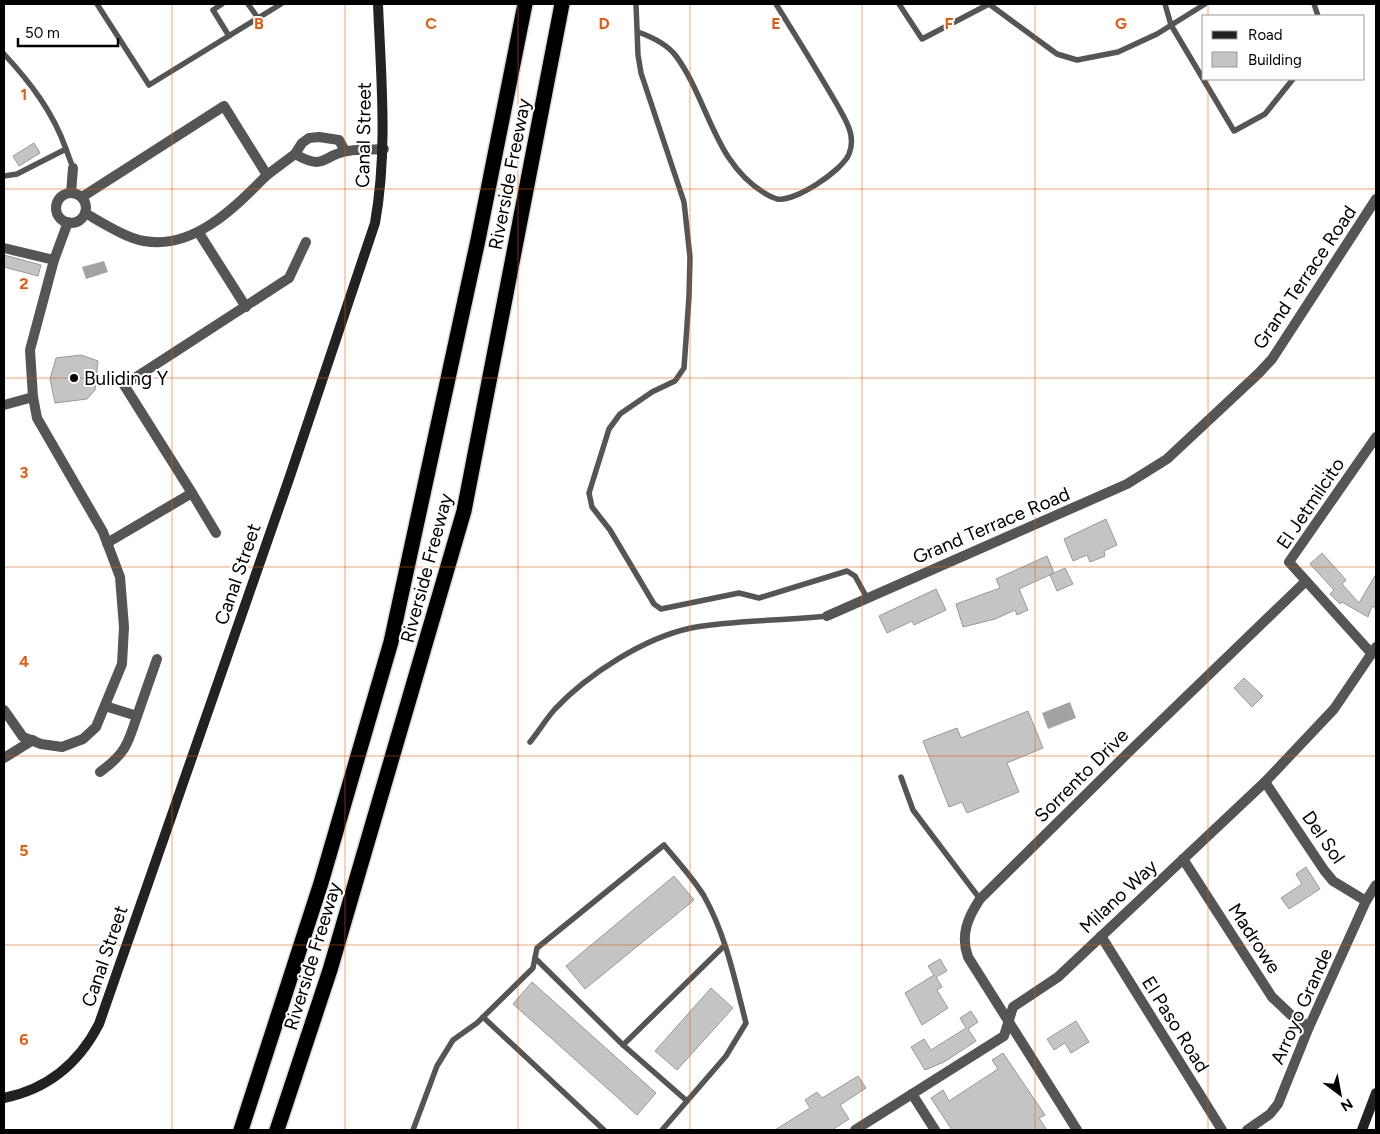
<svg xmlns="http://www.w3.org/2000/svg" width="1380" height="1134" viewBox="0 0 1380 1134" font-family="Figtree,sans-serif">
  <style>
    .water { fill: #a3a3a3 }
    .building { fill: #c4c4c4; stroke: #999 }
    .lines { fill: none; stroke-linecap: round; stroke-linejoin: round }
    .highway-casing { stroke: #dbdbdb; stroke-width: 18 }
    .lane { stroke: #555; stroke-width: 5.5 }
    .street { stroke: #555; stroke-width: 10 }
    .secondary { stroke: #222; stroke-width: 10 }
    .highway { stroke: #000; stroke-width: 15 }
    .grid { fill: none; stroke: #e8590c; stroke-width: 1; stroke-opacity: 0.55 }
    .poi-dot { fill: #000; stroke: #fff; stroke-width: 2 }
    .labels { text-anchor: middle; stroke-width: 4; stroke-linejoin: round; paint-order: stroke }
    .street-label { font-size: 19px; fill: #000; stroke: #fff }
    .poi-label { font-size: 19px; fill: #000; stroke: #fff; text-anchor: start }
    .grid-label { font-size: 16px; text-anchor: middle; font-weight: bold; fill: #e8590c; stroke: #fff; stroke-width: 4; stroke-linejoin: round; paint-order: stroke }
  </style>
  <rect width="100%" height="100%" fill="#fff"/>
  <g class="water">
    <path d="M104,261L108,272L86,279L82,267Z"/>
    <path d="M1070,702L1076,718L1048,729L1042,713Z"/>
  </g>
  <g class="building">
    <path d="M34,143L40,153L19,166L13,156Z"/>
    <path d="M4,255L41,265L38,276L4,267Z"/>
    <path d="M81,355L98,361L95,390L87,399L55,403L50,379L56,358Z"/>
    <path d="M1106,519L1117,545L1104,551L1105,556L1090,562L1087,555L1073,561L1064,539Z"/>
    <path d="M1322,553L1346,580L1342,584L1359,603L1376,574V609L1372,606L1368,617L1342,602L1340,604L1330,594L1334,590L1310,564Z"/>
    <path d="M1047,556L1054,573L1019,589L1028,610L1017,615L1015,610L995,619L963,627L956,604L1000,588L996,579Z"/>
    <path d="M1065,568L1073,584L1057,591L1050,575Z"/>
    <path d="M936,589L946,610L914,625L912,621L887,633L879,616Z"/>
    <path d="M1244,678L1263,696L1252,707L1234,688Z"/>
    <path d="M1028,711L1043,748L1007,763L1019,792L967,813L962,802L949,807L923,741L957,728L961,738Z"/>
    <path d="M1306,867L1320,889L1289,909L1281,898L1302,884L1296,874Z"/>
    <path d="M674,876L694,900L585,989L566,966Z"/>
    <path d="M940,959L947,971L936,977L942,987L937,990L948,1008L922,1025L905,993L934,975L928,966Z"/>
    <path d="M532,982L656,1093L637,1115L513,1004Z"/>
    <path d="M711,988L733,1008L677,1070L655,1051Z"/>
    <path d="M971,1011L978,1022L968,1029L976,1041L944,1062L925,1070L911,1047L924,1039L931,1050L966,1028L960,1018Z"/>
    <path d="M1076,1021L1089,1042L1071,1053L1065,1043L1054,1050L1047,1039Z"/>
    <path d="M1003,1053L1045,1115L1039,1118L1047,1130H952L931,1098L943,1090L949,1101L998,1069L992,1060Z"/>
    <path d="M858,1076L866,1088L840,1105L849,1119L832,1130H775L810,1108L805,1100L817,1092L822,1098Z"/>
  </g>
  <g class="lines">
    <defs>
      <g id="highway">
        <path d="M241,1130L321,883L391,642L478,240L525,4"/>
        <path d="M277,1130L330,970L464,511L562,4"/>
      </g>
    </defs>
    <use href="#highway" class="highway-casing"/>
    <g class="lane">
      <path d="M97,4L149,85L281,4"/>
      <path d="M222,4L213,10L229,36"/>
      <path d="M248,4L258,18"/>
      <path d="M636,4L638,55L641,73L684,202L690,257L689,297L684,368L675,381L652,392L620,414L609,429L589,493L592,507L610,530L654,604L661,609L739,593L759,598L847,571L855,576L867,598"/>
      <path d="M899,4L922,39L989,4L1057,54L1077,60L1118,52L1157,34L1205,4"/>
      <path d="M1165,4L1171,25L1234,131L1265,114L1293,79"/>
      <path d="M1314,4L1318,16"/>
      <path d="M638,32C652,37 667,44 676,56C709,101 714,164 766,194C769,196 774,198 777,199C795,202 842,171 849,154C856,137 847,122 839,108C819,73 797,38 776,4"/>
      <path d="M4,54C30,82 53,112 66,149"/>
      <path d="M4,176L17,174L66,149L73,168"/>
      <path d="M530,742C539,731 546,719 555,709C588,674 644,638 691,628C736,620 782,621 827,616"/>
      <path d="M901,777L913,810L980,899"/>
      <path d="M535,958L623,1045L687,1101"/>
      <path d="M483,1017L604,1130"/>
      <path d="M623,1045L724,946"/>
      <path d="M413,1130L437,1066L453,1040L477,1023L533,968L537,948L664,845C677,861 693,878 704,896C726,935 735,981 746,1023L726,1056L662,1130"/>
    </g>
    <g class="street">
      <path d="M295,154C326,172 323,154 348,151C360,149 372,150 384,149"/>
      <path d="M267,175L295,154L302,143L309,138L319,137L339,140L345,151"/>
      <path d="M71,193L73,168"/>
      <circle cx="71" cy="208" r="15"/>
      <path d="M82,197L224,106L267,175C235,207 194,250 144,241C126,238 101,222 85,213"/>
      <path d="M199,233L246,307"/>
      <path d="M4,248L54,260L30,350L33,397L37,418L103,532L120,577L124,627L122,664L96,727L83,739L62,747L41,744L23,737L4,710"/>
      <path d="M54,260L68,222"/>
      <path d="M4,405L33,397"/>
      <path d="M192,493L124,385L289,278L306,242"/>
      <path d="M107,543L192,493L216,533"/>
      <path d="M827,616L1127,484L1167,459L1259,373L1272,359L1376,199"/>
      <path d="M1372,654L1289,562L1376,437"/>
      <path d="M137,716L157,659"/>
      <path d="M4,758L33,740"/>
      <path d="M100,772C125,754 128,744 137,716L105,706"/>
      <path d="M1265,782L1324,870L1333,881L1366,901"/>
      <path d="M1183,859L1272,997L1291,1015L1309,1027"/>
      <path d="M1101,936L1222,1130"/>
      <path d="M912,1094L935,1130"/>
      <path d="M855,1130L1004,1036L1013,1007L1058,977L1265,782L1334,709L1376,647"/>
      <path d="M1077,1130L968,957C960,935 968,917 980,899L1135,746L1306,581"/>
      <path d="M1247,1130L1270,1114L1278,1104L1309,1027L1366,901L1376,885"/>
    </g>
    <g class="secondary">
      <path d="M4,1098C48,1089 79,1063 99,1024L289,479L375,223C388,150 381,78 378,4"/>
      <path d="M1362,1130L1376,1093"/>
    </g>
    <use href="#highway" class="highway"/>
  </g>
  <path class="grid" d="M172,4V1130M345,4V1130M518,4V1130M690,4V1130M862,4V1130M1035,4V1130M1208,4V16M1208,79V1130M4,189H1376M4,378H1376M4,567H1376M4,756H1376M4,945H1376"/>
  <circle class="poi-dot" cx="74" cy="378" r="5"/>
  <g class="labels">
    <g class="street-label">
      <text transform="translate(363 135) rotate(-89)" y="7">Canal Street</text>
      <text transform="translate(509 174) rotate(-79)" y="7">Riverside Freeway</text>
      <text transform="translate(1304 277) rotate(-56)" y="7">Grand Terrace Road</text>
      <text transform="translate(1310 503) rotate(-56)" y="7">El Jetmilcito</text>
      <text transform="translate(991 525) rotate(-23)" y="7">Grand Terrace Road</text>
      <text transform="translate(426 568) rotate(-75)" y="7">Riverside Freeway</text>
      <text transform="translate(237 574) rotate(-71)" y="7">Canal Street</text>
      <text transform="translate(1081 775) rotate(-45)" y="7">Sorrento Drive</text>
      <text transform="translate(1324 837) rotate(55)" y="7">Del Sol</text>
      <text transform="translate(1118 896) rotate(-43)" y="7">Milano Way</text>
      <text transform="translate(1255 938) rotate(57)" y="7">Madrowe</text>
      <text transform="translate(104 956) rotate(-71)" y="7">Canal Street</text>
      <text transform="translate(312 956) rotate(-73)" y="7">Riverside Freeway</text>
      <text transform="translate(1301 1006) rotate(-66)" y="7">Arroyo Grande</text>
      <text transform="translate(1176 1024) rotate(58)" y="7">El Paso Road</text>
    </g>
    <g class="poi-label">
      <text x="84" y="385">Buliding Y</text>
    </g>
  </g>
  <g class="grid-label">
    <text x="259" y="29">B</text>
    <text x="431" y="29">C</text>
    <text x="604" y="29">D</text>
    <text x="776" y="29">E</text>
    <text x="949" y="29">F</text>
    <text x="1121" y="29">G</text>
    <text x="24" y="100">1</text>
    <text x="24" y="289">2</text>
    <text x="24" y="478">3</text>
    <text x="24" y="667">4</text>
    <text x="24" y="856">5</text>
    <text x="24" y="1045">6</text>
  </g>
  <rect width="1380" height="1134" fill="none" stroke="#000000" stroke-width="10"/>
  <rect x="1202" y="15" width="162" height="65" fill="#ffffff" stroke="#999999"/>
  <rect x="1212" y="31" width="25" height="8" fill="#222222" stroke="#999999"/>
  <text x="1248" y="40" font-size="15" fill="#000000">Road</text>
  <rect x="1212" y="52" width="25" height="15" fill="#c4c4c4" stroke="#999999"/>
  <text x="1248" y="65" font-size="15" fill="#000000">Building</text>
  <g transform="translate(1340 1094) rotate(148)" stroke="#ffffff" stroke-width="4" paint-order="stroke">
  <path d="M0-4L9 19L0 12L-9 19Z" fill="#000000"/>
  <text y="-8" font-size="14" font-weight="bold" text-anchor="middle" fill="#000000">N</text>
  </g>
  <path d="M18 38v8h100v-8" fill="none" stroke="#000000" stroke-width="2.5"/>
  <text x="25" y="38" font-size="15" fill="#000000" stroke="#ffffff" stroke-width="4" paint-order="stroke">50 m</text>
</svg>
